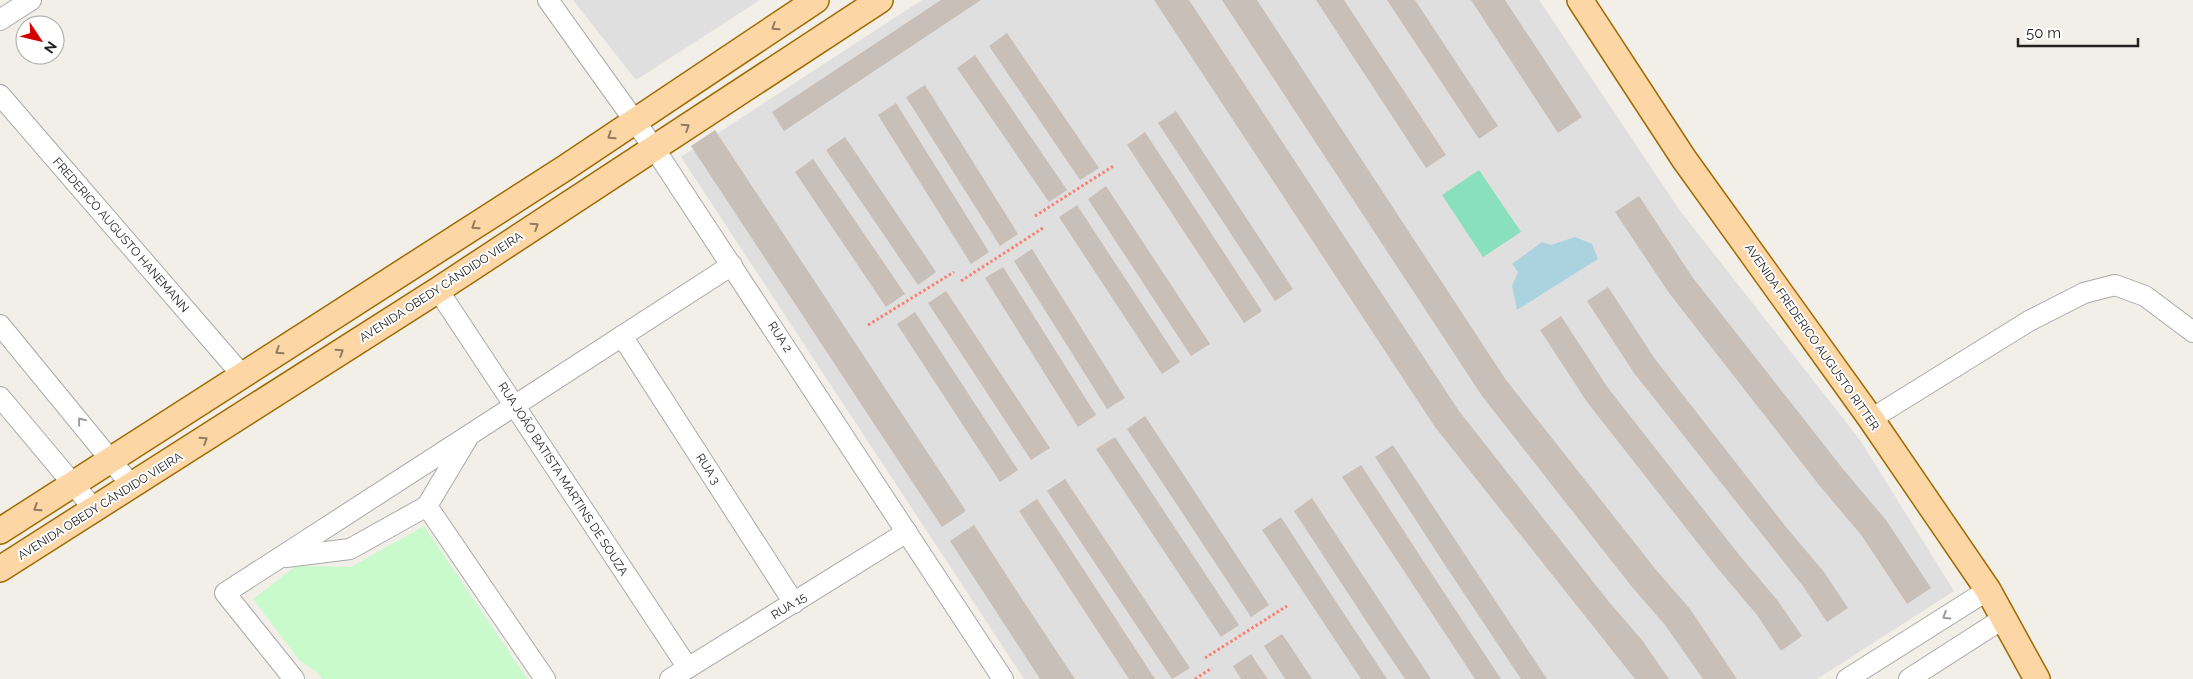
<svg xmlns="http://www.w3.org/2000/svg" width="2193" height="679" viewBox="0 0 2193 679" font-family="Raleway,sans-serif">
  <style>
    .residential { fill: #e0dfdf }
    .park { fill: #c8facc }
    .pitch { fill: #88e0be }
    .water { fill: #aad3df }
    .building { fill: #c7bfb8 }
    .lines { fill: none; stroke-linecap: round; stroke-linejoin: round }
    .minor-casing { stroke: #a9a9a9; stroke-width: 22 }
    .major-casing { stroke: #a06b00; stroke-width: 28 }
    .path { stroke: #fa8072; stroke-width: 3; stroke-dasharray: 2.5 2.5; stroke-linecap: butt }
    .minor { stroke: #fff; stroke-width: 20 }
    .major { stroke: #fcd6a4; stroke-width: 25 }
    .oneway { stroke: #8f7c63 }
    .oneway2 { stroke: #9c9c9c }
    .labels { text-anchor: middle; stroke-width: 4; stroke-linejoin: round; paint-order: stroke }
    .street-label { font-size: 12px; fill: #222; stroke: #fff }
  </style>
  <rect width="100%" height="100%" fill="#f2efe9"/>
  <g class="residential">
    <path d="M573,0H760L636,80Z"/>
    <path d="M922,0H1539L1681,212L1860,440L1954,591L1817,679H1024L681,157Z"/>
  </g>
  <path class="park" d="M424,526L527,679H322L317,672L299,660L253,599L296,566L351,567Z"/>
  <path class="pitch" d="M1479,170L1521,232L1483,257L1442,195Z"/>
  <path class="water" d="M1575,237L1592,244L1598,259L1517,310L1512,286L1518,272L1512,264L1542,242L1551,245Z"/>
  <g class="building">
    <path d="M941,0H981L784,131L772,112Z"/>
    <path d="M1154,0H1189L1459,411L1609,602L1642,640L1669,679H1635L1435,427Z"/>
    <path d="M1222,0H1257L1506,380L1657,571L1690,609L1737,679H1703L1665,625L1632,587L1482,396Z"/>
    <path d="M1316,0H1344L1446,155L1426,168Z"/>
    <path d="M1387,0H1415L1498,126L1479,139Z"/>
    <path d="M1471,0H1505L1582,117L1558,133Z"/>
    <path d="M1007,33L1099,168L1080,180L989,46Z"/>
    <path d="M975,55L1067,190L1049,202L957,68Z"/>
    <path d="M925,85L1018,234L1000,246L906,97Z"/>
    <path d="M896,103L989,252L971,264L878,115Z"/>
    <path d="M1176,111L1293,289L1275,301L1158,123Z"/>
    <path d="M715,130L966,511L942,527L691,146Z"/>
    <path d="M1145,132L1262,311L1244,323L1127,145Z"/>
    <path d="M845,137L936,272L918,285L826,150Z"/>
    <path d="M813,159L905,294L886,307L795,172Z"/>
    <path d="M1106,186L1210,344L1191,356L1088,199Z"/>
    <path d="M1639,196L1693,278L1843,469L1886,520L1931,588L1907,604L1862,536L1819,485L1669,293L1615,212Z"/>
    <path d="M1077,205L1180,362L1162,374L1059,217Z"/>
    <path d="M1032,249L1125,398L1107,409L1014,261Z"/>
    <path d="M1003,267L1096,415L1078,427L985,278Z"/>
    <path d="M1608,287L1655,359L1786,527L1824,572L1848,608L1827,622L1803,586L1634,373L1587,301Z"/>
    <path d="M946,291L1050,448L1031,460L928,303Z"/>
    <path d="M915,312L1018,470L1000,482L897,324Z"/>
    <path d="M1561,316L1608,388L1740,556L1778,601L1802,636L1781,651L1757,615L1719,570L1587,402L1540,330Z"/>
    <path d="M1145,416L1269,605L1251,617L1127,429Z"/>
    <path d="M1115,437L1239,625L1221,637L1096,449Z"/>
    <path d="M1393,445L1448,529L1547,679H1521L1443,562L1375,457Z"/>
    <path d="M1361,465L1422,559L1501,679H1475L1425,603L1342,477Z"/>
    <path d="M1065,479L1190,668L1172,679L1047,491Z"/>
    <path d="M1312,498L1381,603L1431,679H1405L1376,636L1294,511Z"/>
    <path d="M1037,499L1065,541L1155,679H1129L1019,511Z"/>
    <path d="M1281,517L1329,591L1387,679H1361L1262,530Z"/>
    <path d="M974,525L1018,593L1075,679H1040L986,596L950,541Z"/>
    <path d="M1282,634L1289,644L1312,679H1285L1264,646Z"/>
    <path d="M1251,654L1258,665L1268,679H1241L1233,666Z"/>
  </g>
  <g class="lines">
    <defs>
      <g id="minor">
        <path d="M548,0L654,148L1003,679"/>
        <path d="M0,20L31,0"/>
        <path d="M0,95L242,375"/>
        <path d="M438,290L688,668"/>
        <path d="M0,325L132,486"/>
        <path d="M622,336L794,603"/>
        <path d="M0,397L94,509"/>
        <path d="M1871,419L2029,321L2084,293L2115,285L2145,296L2193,332"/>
        <path d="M427,506L545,679"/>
        <path d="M286,557L350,549L427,506L467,439"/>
        <path d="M294,679L225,593L732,265"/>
        <path d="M670,679L907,532"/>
        <path d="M1847,679L1988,590"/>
        <path d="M1909,679L2004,618"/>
      </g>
      <g id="major">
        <path d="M1580,0L1684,159L1871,419L1988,590L2037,679"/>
        <path d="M0,531L565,168L816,0"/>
        <path d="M0,569L438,290L880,0"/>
      </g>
    </defs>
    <use href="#minor" class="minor-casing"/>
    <use href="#major" class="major-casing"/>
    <g class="path">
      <path d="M1035,216L1115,165"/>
      <path d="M961,281L1043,228"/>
      <path d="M868,325L954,272"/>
      <path d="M1205,658L1287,606"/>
      <path d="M1195,679L1212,668"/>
    </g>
    <use href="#minor" class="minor"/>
    <use href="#major" class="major"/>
  </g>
  <defs><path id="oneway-chevron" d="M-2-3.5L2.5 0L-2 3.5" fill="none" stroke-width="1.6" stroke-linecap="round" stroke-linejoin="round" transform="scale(1.25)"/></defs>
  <g class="oneway">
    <use href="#oneway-chevron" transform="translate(775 27) rotate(147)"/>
    <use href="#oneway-chevron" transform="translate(686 127) rotate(-33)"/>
    <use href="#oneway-chevron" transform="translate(611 136) rotate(145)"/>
    <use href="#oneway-chevron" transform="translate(475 226) rotate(147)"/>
    <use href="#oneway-chevron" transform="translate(535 226) rotate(-33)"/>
    <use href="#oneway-chevron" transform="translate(279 351) rotate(147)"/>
    <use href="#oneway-chevron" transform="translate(340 352) rotate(-33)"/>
    <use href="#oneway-chevron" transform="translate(204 440) rotate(-33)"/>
    <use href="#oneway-chevron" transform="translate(37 508) rotate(147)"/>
  </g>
  <g class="oneway2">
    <use href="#oneway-chevron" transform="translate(81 421) rotate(-129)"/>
    <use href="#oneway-chevron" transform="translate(1946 616) rotate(148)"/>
  </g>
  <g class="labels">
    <g class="street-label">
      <text transform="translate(121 235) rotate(49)" y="4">FREDERICO AUGUSTO HANEMANN</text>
      <text transform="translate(441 287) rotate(-33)" y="4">AVENIDA OBEDY CÂNDIDO VIEIRA</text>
      <text transform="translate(780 337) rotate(57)" y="4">RUA 2</text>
      <text transform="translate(1812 337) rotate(55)" y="4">AVENIDA FREDERICO AUGUSTO RITTER</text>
      <text transform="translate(708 469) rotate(57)" y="4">RUA 3</text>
      <text transform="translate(563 479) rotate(57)" y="4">RUA JOÃO BATISTA MARTINS DE SOUZA</text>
      <text transform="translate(100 506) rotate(-32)" y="4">AVENIDA OBEDY CÂNDIDO VIEIRA</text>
      <text transform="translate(789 606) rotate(-32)" y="4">RUA 15</text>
    </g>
  </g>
  <g transform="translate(40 40) rotate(125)"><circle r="24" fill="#ffffff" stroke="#a7a7a7"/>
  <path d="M0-4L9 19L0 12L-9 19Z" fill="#d40000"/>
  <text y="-8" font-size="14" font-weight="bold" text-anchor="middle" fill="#222222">N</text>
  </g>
  <path d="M2018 38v8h120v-8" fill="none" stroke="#222222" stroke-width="2.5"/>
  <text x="2026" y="38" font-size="15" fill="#222222" stroke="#ffffff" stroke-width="4" paint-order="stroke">50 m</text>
</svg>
